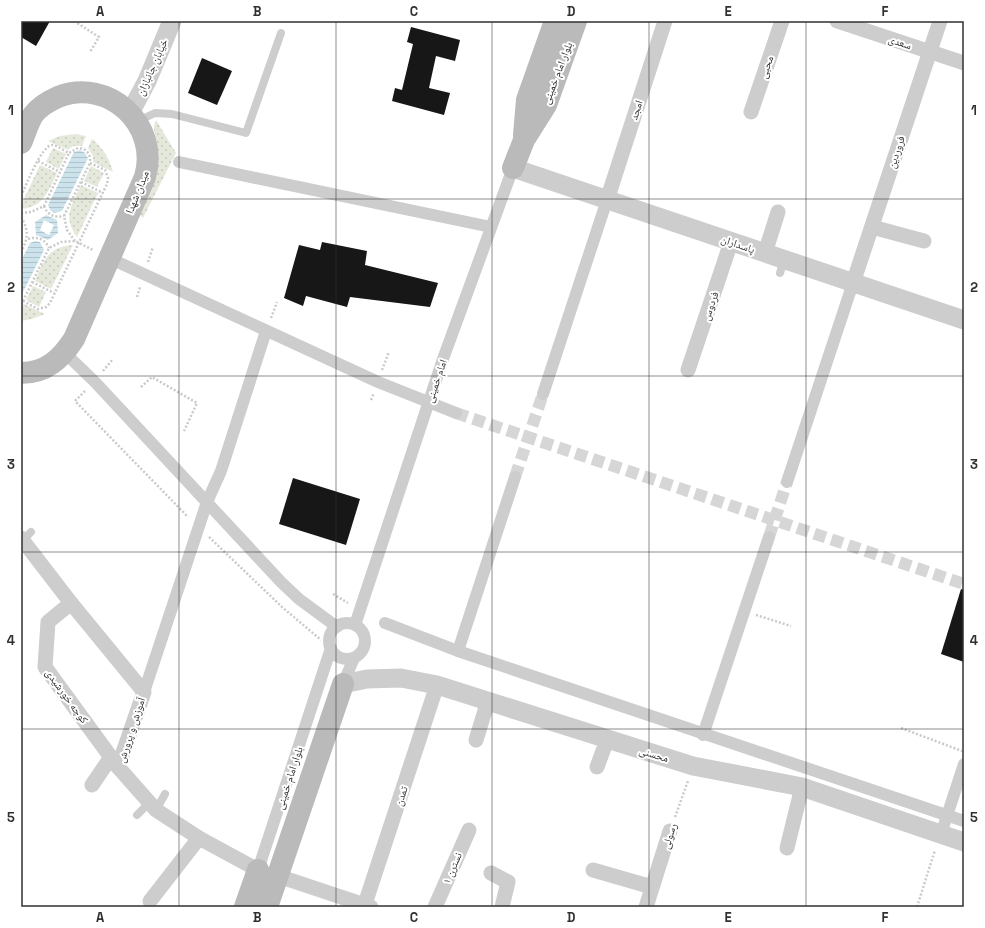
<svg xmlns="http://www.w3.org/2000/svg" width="985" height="928" viewBox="0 0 985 928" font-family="'Space Grotesk','Noto Naskh Arabic',sans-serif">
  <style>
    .grass { fill: url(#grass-dots) }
    .water { fill: url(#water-rules); fill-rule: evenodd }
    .building { fill: #171717 }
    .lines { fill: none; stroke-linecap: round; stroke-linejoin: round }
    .pedestrian-tunnel { stroke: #d6d6d6; stroke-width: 12; stroke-dasharray: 12 6; stroke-linecap: butt }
    .path { stroke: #cacaca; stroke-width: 2.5; stroke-dasharray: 2 2; stroke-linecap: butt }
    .service { stroke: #cdcdcd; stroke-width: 8 }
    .pedestrian { stroke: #cdcdcd; stroke-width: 12 }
    .minor { stroke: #cdcdcd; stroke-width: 15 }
    .tertiary { stroke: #cdcdcd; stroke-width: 19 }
    .secondary { stroke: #bababa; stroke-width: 22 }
    .grid { fill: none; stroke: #303030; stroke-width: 1; stroke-opacity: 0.55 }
    .labels { text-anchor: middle; stroke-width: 4; stroke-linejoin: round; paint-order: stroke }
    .street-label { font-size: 11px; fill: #303030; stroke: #fff }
    .neatline { fill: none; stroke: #303030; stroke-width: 1.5 }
    .grid-label { font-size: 13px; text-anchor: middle; font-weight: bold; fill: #303030 }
  </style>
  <defs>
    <pattern id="grass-dots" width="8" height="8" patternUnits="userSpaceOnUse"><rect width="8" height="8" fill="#e5e9dc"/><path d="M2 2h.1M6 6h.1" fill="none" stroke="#c5c8bd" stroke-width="1.8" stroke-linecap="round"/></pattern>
    <pattern id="water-rules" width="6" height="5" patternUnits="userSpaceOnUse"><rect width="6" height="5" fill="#cce3eb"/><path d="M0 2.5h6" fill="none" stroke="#b0c3ca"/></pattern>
  </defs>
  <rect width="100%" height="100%" fill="#fff"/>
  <g class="grass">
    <path d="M156,120L176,153L143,218L137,212C147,190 158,173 157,148C157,139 151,129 156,120Z"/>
    <path d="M75,134L86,136L82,146H73L68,150L48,141L60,136Z"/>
    <path d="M92,139C104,149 109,158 113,172L93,162V156L88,148Z"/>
    <path d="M53,148L66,154L59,169L46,162Z"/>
    <path d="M40,165L57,173C49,190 43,208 21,209V205Z"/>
    <path d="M91,166L104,173L97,187L84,181Z"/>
    <path d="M81,185L98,193L77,237C62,216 72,205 81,185Z"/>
    <path d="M73,245L51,289L35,281C44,261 47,247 73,245Z"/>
    <path d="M33,286L46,292L39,307L26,300Z"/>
    <path d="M24,304L45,314L32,319L21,321V307Z"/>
  </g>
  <g class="water">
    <path d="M80,150L85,153L88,158L62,211L54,213L50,210L48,205L74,152Z"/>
    <path d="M46,215L57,220L58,233L48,240L36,235L35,222ZM44,220L54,225L49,235L40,230Z"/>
    <path d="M35,241L40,242L44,250L21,296V261L30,243Z"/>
  </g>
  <g class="building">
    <path d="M21,21H50L36,46L21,37Z"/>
    <path d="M411,27L460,40L455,61L436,56L429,88L450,93L444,115L392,101L395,88L402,90L413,44L407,42Z"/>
    <path d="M202,58L232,71L217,105L188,93Z"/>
    <path d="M322,242L367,251L365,265L438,283L430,307L350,297L347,307L306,296L303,306L284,298L299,245L320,250Z"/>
    <path d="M293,478L360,499L346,545L279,524Z"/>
    <path d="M961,589L964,590V662L941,654Z"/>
  </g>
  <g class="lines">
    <g class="pedestrian-tunnel">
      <path d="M456,413L964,584"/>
      <path d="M515,477L543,394"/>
      <path d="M769,537L787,482"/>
    </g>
    <g class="path">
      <path d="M74,21L99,37L90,52"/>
      <path d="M38,161L60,172"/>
      <path d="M81,182L103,193"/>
      <path d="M21,196C26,186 41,146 52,145C57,145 64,151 69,153L78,148C86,148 91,154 90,163L105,170L108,178L107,184L50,303L46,307L38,309L23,301L21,303"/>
      <path d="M44,206C47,215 55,218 64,216"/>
      <path d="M21,213L31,212L44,206L69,153"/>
      <path d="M21,217C30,231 27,240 21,253"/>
      <path d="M28,239C37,236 45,239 49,248"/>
      <path d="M75,241L67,230L64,216L90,163"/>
      <path d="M148,262L153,247"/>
      <path d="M32,282L54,293"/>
      <path d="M137,297L140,287"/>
      <path d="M23,301L49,248L61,242L75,241L93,250"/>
      <path d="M271,318L277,302"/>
      <path d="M382,370L389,352"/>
      <path d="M103,371L113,359"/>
      <path d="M141,387L152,377L197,403L184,431"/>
      <path d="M85,391L75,401L188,517"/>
      <path d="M371,400L374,393"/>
      <path d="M209,537L282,607L321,640"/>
      <path d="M333,594L348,603"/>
      <path d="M756,615L791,626"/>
      <path d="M901,728L962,751"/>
      <path d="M675,817L688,781"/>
      <path d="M917,907L935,850"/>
    </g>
    <g class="service">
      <path d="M138,121L155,113L172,114L246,133L281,33"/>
      <path d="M780,273L784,260"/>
      <path d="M23,540L31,532"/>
      <path d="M156,810L165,794"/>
      <path d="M137,815L149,803"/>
    </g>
    <g class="pedestrian">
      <path d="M179,162L491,227"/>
      <path d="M109,258L378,382L456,413"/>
      <path d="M65,353L95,382L281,582L299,599L337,627"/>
      <path d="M543,394L607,200"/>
      <path d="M787,482L853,283"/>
      <path d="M385,623L458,651L964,821"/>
      <circle cx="347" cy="641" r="18"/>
      <path d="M355,625L443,359L513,168"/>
      <path d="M458,651L515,477"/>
      <path d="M343,684L354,658"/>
      <path d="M144,692L207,502L221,471L266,331"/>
      <path d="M703,735L769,537"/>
      <path d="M941,834L964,764"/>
      <path d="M258,870L331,648"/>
    </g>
    <g class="minor">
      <path d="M837,21L964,63"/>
      <path d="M751,112L782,21"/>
      <path d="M607,200L665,21"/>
      <path d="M872,227L924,241"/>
      <path d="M765,253L778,212"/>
      <path d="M853,283L940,21"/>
      <path d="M688,370L731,242"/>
      <path d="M21,538L71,603L144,692L118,767L156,810L199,838L258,870"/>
      <path d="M71,603L48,622L45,667L118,767"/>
      <path d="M476,740L488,701"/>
      <path d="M597,767L607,740"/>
      <path d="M92,785L111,757"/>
      <path d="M787,848L802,787"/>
      <path d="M593,870L652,887"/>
      <path d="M491,873L508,882L502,907"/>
      <path d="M278,876L371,907"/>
      <path d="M150,901L199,838"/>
      <path d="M364,907L437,685"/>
      <path d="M435,907L469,830"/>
      <path d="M646,907L670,831"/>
    </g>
    <g class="tertiary">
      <path d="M130,113L147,81L172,21"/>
      <path d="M513,168L964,320"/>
      <path d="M343,684L367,679L401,678L437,685L693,766L802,787L964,842"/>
    </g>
    <g class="secondary">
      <path d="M524,135L527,100L555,21"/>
      <path d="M21,143C25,134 28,123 33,115C39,107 49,101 58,97C109,77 160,125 145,177L74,339C61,359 46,373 21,373"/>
      <path d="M513,168L524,140L546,105L576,21"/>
      <path d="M245,907L258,870"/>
      <path d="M267,907L343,684"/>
    </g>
  </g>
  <path class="grid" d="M179,21V907M336,21V907M492,21V907M649,21V907M806,21V907M21,199H964M21,376H964M21,552H964M21,729H964"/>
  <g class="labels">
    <g class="street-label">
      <text transform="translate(900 42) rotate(18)" y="4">سعدی</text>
      <text transform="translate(152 67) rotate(-66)" y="4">خیابان جانبازان</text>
      <text transform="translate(766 67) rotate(-71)" y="4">محبی</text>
      <text transform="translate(557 73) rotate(-69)" y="4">بلوار امام خمینی</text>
      <text transform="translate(636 110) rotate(-72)" y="4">امجد</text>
      <text transform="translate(896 152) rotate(-72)" y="4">فروردین</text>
      <text transform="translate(137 192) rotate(-68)" y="4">میدان شهدا</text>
      <text transform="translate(738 244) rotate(19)" y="4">پاسداران</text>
      <text transform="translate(710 306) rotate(-71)" y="4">فردوس</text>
      <text transform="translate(436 381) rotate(-71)" y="4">امام خمینی</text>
      <text transform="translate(67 696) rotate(54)" y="4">کوچه خورشیدی</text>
      <text transform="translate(131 730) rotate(-72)" y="4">آموزش و پرورش</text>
      <text transform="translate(654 754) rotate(17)" y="4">محسنی</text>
      <text transform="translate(289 778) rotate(-72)" y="4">بلوار امام خمینی</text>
      <text transform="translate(401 796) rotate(-72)" y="4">تمدن</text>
      <text transform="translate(669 836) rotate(-72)" y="4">رسولی</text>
      <text transform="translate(452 868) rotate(-67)" y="4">نسترن ۱</text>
    </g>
  </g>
  <rect width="985" height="928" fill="none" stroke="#ffffff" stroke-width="44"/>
  <rect x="22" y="22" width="941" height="884" class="neatline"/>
  <g class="grid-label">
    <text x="100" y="16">A</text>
    <text x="257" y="16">B</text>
    <text x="414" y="16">C</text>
    <text x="571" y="16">D</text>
    <text x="728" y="16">E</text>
    <text x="885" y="16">F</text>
    <text x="11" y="115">1</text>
    <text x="974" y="115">1</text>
    <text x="11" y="292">2</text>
    <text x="974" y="292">2</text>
    <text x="11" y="469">3</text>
    <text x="974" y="469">3</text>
    <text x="11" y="645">4</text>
    <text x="974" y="645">4</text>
    <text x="11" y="822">5</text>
    <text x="974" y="822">5</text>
    <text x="100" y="922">A</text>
    <text x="257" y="922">B</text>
    <text x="414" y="922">C</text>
    <text x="571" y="922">D</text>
    <text x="728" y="922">E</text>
    <text x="885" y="922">F</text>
  </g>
</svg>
